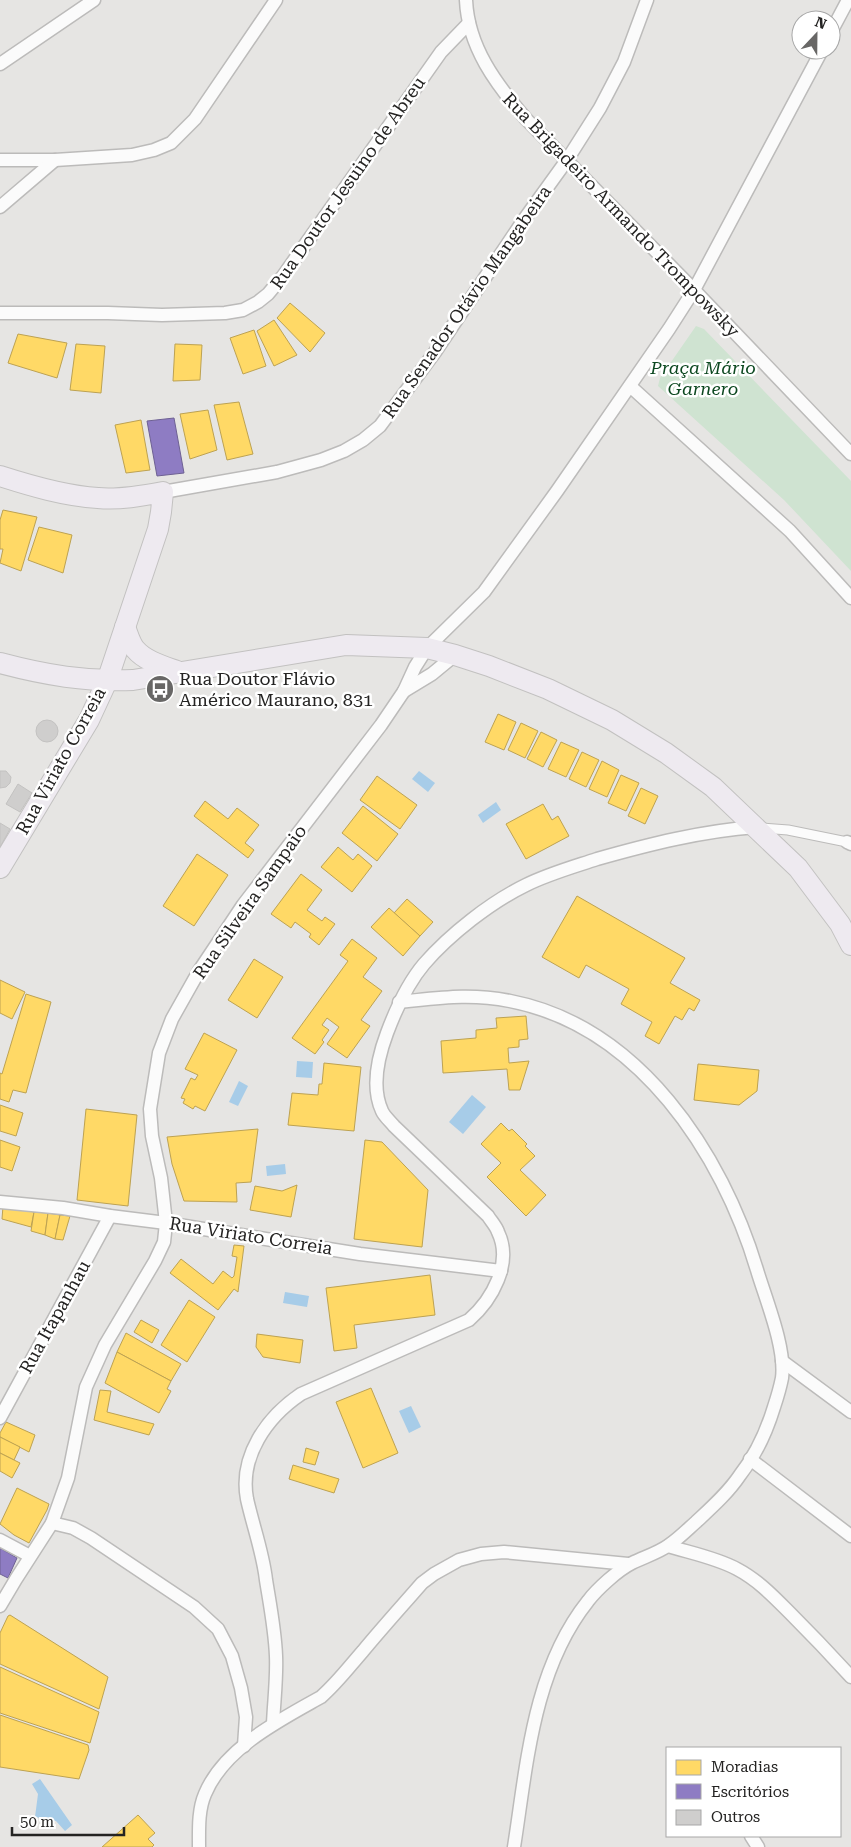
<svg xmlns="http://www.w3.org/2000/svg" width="851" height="1847" viewBox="0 0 851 1847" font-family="'Roboto Serif',serif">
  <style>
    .green { fill: #cfe3d1 }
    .water { fill: #a7cce8 }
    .homes { fill: #ffd966; stroke: #bda252 }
    .offices { fill: #8e7cc3; stroke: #6e6193 }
    .building { fill: #cfcecd; stroke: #c3c2c1 }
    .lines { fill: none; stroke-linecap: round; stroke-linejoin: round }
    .pedestrian-casing { stroke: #bcbbba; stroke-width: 11 }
    .minor-casing { stroke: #bcbbba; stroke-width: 15 }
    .primary-casing { stroke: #c2c1c0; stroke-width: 22 }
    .pedestrian { stroke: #fbfbfb; stroke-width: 9 }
    .minor { stroke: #fbfbfb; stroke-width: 12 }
    .primary { stroke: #eeeaf0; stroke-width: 20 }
    .labels { text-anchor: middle; stroke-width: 5; stroke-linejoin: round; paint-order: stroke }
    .street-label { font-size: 18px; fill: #242322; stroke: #fff }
    .park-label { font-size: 18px; font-style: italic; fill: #0c4820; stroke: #fff }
    .poi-label { font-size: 18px; fill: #242322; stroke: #fff; text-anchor: start }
  </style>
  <rect width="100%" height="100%" fill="#e6e5e3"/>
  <path class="green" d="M696,326L704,329L851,481V571L784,500L658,386L660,378Z"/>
  <g class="water">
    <path d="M419,771L435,783L428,792L412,779Z"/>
    <path d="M496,802L501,810L483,823L478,815Z"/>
    <path d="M297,1061L313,1062L312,1078L296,1077Z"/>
    <path d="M239,1081L248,1086L238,1106L229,1102Z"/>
    <path d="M472,1095L486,1107L463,1134L449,1122Z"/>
    <path d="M285,1164L286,1174L267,1176L266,1166Z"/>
    <path d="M285,1292L309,1296L307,1307L283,1303Z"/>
    <path d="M411,1406L421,1427L409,1433L399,1411Z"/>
    <path d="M40,1779L72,1825L65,1831L56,1821L35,1817L38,1794L32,1784Z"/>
  </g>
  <g class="homes">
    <path d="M290,303L325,333L310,352L277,318Z"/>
    <path d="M274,320L297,355L274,366L257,331Z"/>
    <path d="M254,330L266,366L243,374L230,338Z"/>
    <path d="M18,334L67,343L57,378L8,363Z"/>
    <path d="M76,344L105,346L101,393L70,390Z"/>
    <path d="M175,344L202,345L200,380L173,381Z"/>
    <path d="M239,402L253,454L227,460L214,405Z"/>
    <path d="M208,410L217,450L190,459L180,414Z"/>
    <path d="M141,420L150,470L126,473L115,425Z"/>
    <path d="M3,510L37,517L21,571L0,563L3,549H0V520Z"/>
    <path d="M39,527L72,535L63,573L28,560Z"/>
    <path d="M498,714L516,722L504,750L485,742Z"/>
    <path d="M521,723L538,731L525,758L508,750Z"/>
    <path d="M541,732L557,740L543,767L527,759Z"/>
    <path d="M561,742L579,750L566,777L548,769Z"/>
    <path d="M582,752L599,760L586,787L569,779Z"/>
    <path d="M602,761L619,770L607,797L589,789Z"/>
    <path d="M621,775L639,783L626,811L608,803Z"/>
    <path d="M377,776L417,805L400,829L360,800Z"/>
    <path d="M641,788L658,796L645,824L628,816Z"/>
    <path d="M205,801L228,819L237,808L259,825L245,843L254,850L248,858L194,816Z"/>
    <path d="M543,804L552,820L558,816L569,836L526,859L506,824Z"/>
    <path d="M363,806L398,834L377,861L342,833Z"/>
    <path d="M338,847L353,860L358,854L372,866L352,892L321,867Z"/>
    <path d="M197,854L228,875L194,926L163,906Z"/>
    <path d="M301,874L322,890L307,910L322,921L325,917L335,924L319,945L309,937L311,934L295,922L291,928L271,914Z"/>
    <path d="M577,896L685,958L670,983L700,1000L694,1011L689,1008L682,1020L675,1016L659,1044L645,1036L652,1022L621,1004L629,989L586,965L579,978L542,957Z"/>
    <path d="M407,899L433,922L420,936L394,913Z"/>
    <path d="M389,908L420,936L403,956L371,927Z"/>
    <path d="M352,939L377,958L363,977L382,991L361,1020L370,1026L347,1058L327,1044L339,1027L327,1018L322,1025L329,1030L322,1040L324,1042L315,1054L292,1038L348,961L340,955Z"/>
    <path d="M254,959L283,977L257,1018L228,1000Z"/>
    <path d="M0,980L25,992L12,1019L0,1013Z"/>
    <path d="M26,994L51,1002L26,1093L13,1090L9,1102L0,1099V1073L2,1074Z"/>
    <path d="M526,1016L528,1039L519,1040V1047L508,1048L509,1063L529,1061L520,1090H509L507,1069L443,1073L441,1041L476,1038V1030L497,1028L496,1018Z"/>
    <path d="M204,1033L237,1050L205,1111L195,1106L193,1109L183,1103L185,1099L181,1098L191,1078L195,1080L198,1075L185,1069Z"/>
    <path d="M324,1063L361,1067L354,1131L288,1125L292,1093L318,1095L319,1084H322Z"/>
    <path d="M698,1064L759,1070L757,1091L739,1105L694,1100Z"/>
    <path d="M0,1105L23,1113L16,1136L0,1131Z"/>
    <path d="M86,1109L137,1115L128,1206L77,1200Z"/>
    <path d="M501,1123L509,1131L512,1129L527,1144L525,1146L535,1156L520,1170L546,1195L526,1216L487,1177L501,1163L481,1144Z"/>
    <path d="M258,1129L251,1182L236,1183L237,1202L184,1201L172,1164L167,1137Z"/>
    <path d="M0,1140L20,1147L12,1171L0,1167Z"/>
    <path d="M365,1140L382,1142L428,1190L422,1247L354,1239Z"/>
    <path d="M297,1185L291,1217L250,1210L255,1186L282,1191Z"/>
    <path d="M3,1206L34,1212L31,1227L2,1219Z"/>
    <path d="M34,1212L48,1213L45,1235L31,1231Z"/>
    <path d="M48,1213L60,1215L55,1239L45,1235Z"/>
    <path d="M60,1215L70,1216L63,1240L55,1239Z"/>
    <path d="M234,1245L244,1246L238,1292L234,1289L218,1310L170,1273L181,1259L213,1284L223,1271L232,1278L234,1276L237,1257L232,1256Z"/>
    <path d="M430,1275L435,1315L354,1325L357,1348L334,1351L326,1288Z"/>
    <path d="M189,1300L215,1317L187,1362L161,1345Z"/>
    <path d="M141,1320L159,1330L152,1343L134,1332Z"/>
    <path d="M126,1333L181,1364L171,1381L117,1352Z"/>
    <path d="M257,1334L303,1340L300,1363L263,1357L256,1347Z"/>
    <path d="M117,1352L171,1381L167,1389L171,1391L159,1413L105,1383Z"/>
    <path d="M371,1388L398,1453L363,1468L336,1402Z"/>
    <path d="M100,1390L111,1391L107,1412L154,1424L149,1435L94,1420Z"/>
    <path d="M6,1422L35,1435L29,1452L0,1437V1433Z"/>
    <path d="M0,1437L20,1447L14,1460L0,1453Z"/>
    <path d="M306,1448L319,1452L315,1465L303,1462Z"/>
    <path d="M0,1453L20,1463L12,1478L0,1471Z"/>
    <path d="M293,1465L339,1479L334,1493L289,1479Z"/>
    <path d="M17,1488L49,1504L47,1510L29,1543L14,1535L0,1524Z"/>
    <path d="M10,1615L108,1677L99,1709L0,1664V1633L8,1616Z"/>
    <path d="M0,1667L99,1712L90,1743L0,1713Z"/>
    <path d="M0,1715L88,1745L89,1750L79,1779L0,1767Z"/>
    <path d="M138,1815L155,1833L148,1839L154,1845L152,1847H102Z"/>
  </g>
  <g class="offices">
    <path d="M174,418L184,473L157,476L147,421Z"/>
    <path d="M0,1548L17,1558L8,1578L0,1574Z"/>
  </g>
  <g class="building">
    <circle cx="47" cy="731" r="11"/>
    <path d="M0,771H6L11,777L10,783L6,787L0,788Z"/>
    <path d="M18,784L32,793L20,812L6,804Z"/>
    <path d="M0,823L10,829L0,847Z"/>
  </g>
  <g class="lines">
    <defs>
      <path id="pedestrian" d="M761,828L788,830L847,842"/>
      <g id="minor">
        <path d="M466,0C468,47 496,84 526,119L694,290L851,454"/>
        <path d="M831,32L848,0"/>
        <path d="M0,64L94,0"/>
        <path d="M0,160H55L132,155L154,150L171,143L195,119L276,0"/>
        <path d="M0,207L55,160"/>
        <path d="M0,313H108L162,315L225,313L243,310L258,302L268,294L283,276L441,52L469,23"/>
        <path d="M630,386L790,531L851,598"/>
        <path d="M163,492L277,472L321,460L344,451L363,440L380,426L435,352L523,221L567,160L600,108L624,62L647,0"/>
        <path d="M404,691L432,674L455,655"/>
        <path d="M847,842L851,844"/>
        <path d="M399,1002C440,998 469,993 510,1001C639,1026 722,1153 757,1270C766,1300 786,1348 782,1378C780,1388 777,1398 774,1407C767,1430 755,1456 740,1475C728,1493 711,1508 696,1522C687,1530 678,1539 669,1545C658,1553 644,1557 632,1563C618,1570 597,1589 588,1601C533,1670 527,1764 514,1847"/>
        <path d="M0,1202L63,1208L110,1216L166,1223L360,1254L501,1271"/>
        <path d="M782,1361L851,1412"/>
        <path d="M0,1418L110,1216"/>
        <path d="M750,1459L851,1536"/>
        <path d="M52,1523L73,1528L91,1538L194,1607L218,1629L232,1656L241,1688L246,1717L244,1746"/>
        <path d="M0,1540L30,1556"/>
        <path d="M668,1546C691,1553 717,1558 737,1569C758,1580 774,1597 790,1613C811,1634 831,1655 851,1677"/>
        <path d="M0,1606L16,1579L52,1523L68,1478L86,1387L105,1345L155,1261L164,1242L166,1223L161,1178L152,1136L150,1109L159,1053L172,1019L199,971L243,905L381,725L404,691L415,667L427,648L484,592L557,491L669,329L694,290L822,50"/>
        <path d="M273,1724C274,1701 277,1678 276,1656C275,1630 270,1605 266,1580C263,1553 253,1526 247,1499C239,1456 267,1417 301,1394L469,1320C492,1300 513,1263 498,1232C496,1226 491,1221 488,1216L394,1126C390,1121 384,1116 382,1111C371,1087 378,1057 387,1033C396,1009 407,984 424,964C450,934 491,902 526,885C548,874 573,867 597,859C650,844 702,831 756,827"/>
        <path d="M751,1836L758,1847"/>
        <path d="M199,1847C199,1830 198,1810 205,1794C224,1748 280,1720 321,1697C337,1683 349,1667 363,1651C382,1628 402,1606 422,1583L434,1574L459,1560L481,1554L504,1552L628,1564"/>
      </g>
      <g id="primary">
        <path d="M0,476C31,486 65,496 98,498C119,500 142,496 163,492L161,512L158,529L107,681L89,720L0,868"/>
        <path d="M125,627C128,634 130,643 135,649C145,661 163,666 177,671"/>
        <path d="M0,663C45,675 86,682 133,680L346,645L427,648L455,655L489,666L548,689L612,720L666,753L713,787L798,868L840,924L851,945"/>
      </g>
    </defs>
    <use href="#pedestrian" class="pedestrian-casing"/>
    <use href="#minor" class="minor-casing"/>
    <use href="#primary" class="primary-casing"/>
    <use href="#pedestrian" class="pedestrian"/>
    <use href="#minor" class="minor"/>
    <use href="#primary" class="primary"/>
  </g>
  <defs>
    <symbol id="bus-disc" viewBox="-11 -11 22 22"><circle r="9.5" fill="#686766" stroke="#fff"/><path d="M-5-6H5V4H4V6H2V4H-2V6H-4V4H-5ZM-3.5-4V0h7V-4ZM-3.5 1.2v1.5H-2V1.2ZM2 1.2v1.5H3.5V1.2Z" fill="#fff"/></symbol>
  </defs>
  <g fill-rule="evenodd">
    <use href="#bus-disc" x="144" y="673" width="32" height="32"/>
  </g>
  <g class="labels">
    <g class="street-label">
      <text transform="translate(348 183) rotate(-55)" y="6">Rua Doutor Jesuino de Abreu</text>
      <text transform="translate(621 215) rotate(46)" y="6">Rua Brigadeiro Armando Trompowsky</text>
      <text transform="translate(467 302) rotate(-55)" y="6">Rua Senador Otávio Mangabeira</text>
      <text transform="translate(61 761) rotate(-61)" y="6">Rua Viriato Correia</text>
      <text transform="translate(250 902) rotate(-55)" y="6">Rua Silveira Sampaio</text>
      <text transform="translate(251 1236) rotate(9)" y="6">Rua Viriato Correia</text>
      <text transform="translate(55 1317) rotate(-61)" y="6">Rua Itapanhau</text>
    </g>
    <g class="park-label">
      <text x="703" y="374">Praça Mário<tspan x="703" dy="21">Garnero</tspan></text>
    </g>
    <g class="poi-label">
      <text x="179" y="685">Rua Doutor Flávio<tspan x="179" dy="21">Américo Maurano, 831</tspan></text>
    </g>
  </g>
  <rect x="666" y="1747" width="175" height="90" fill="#ffffff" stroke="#a7a7a7"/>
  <rect x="676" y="1760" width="25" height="15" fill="#ffd966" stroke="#a7a7a7"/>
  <text x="711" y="1772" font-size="15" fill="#242322">Moradias</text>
  <rect x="676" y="1784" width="25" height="15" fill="#8e7cc3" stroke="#a7a7a7"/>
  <text x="711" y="1797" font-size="15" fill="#242322">Escritórios</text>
  <rect x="676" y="1810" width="25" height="15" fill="#cfcecd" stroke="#a7a7a7"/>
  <text x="711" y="1822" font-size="15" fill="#242322">Outros</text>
  <g transform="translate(816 35) rotate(22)"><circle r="24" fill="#ffffff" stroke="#a7a7a7"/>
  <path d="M0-4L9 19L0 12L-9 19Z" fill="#686766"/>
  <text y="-8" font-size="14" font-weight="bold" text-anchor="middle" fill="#242322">N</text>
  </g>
  <path d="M12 1827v8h112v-8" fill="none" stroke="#242322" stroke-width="2.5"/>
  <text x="20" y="1827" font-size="15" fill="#242322" stroke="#ffffff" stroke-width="4" paint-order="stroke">50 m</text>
</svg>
